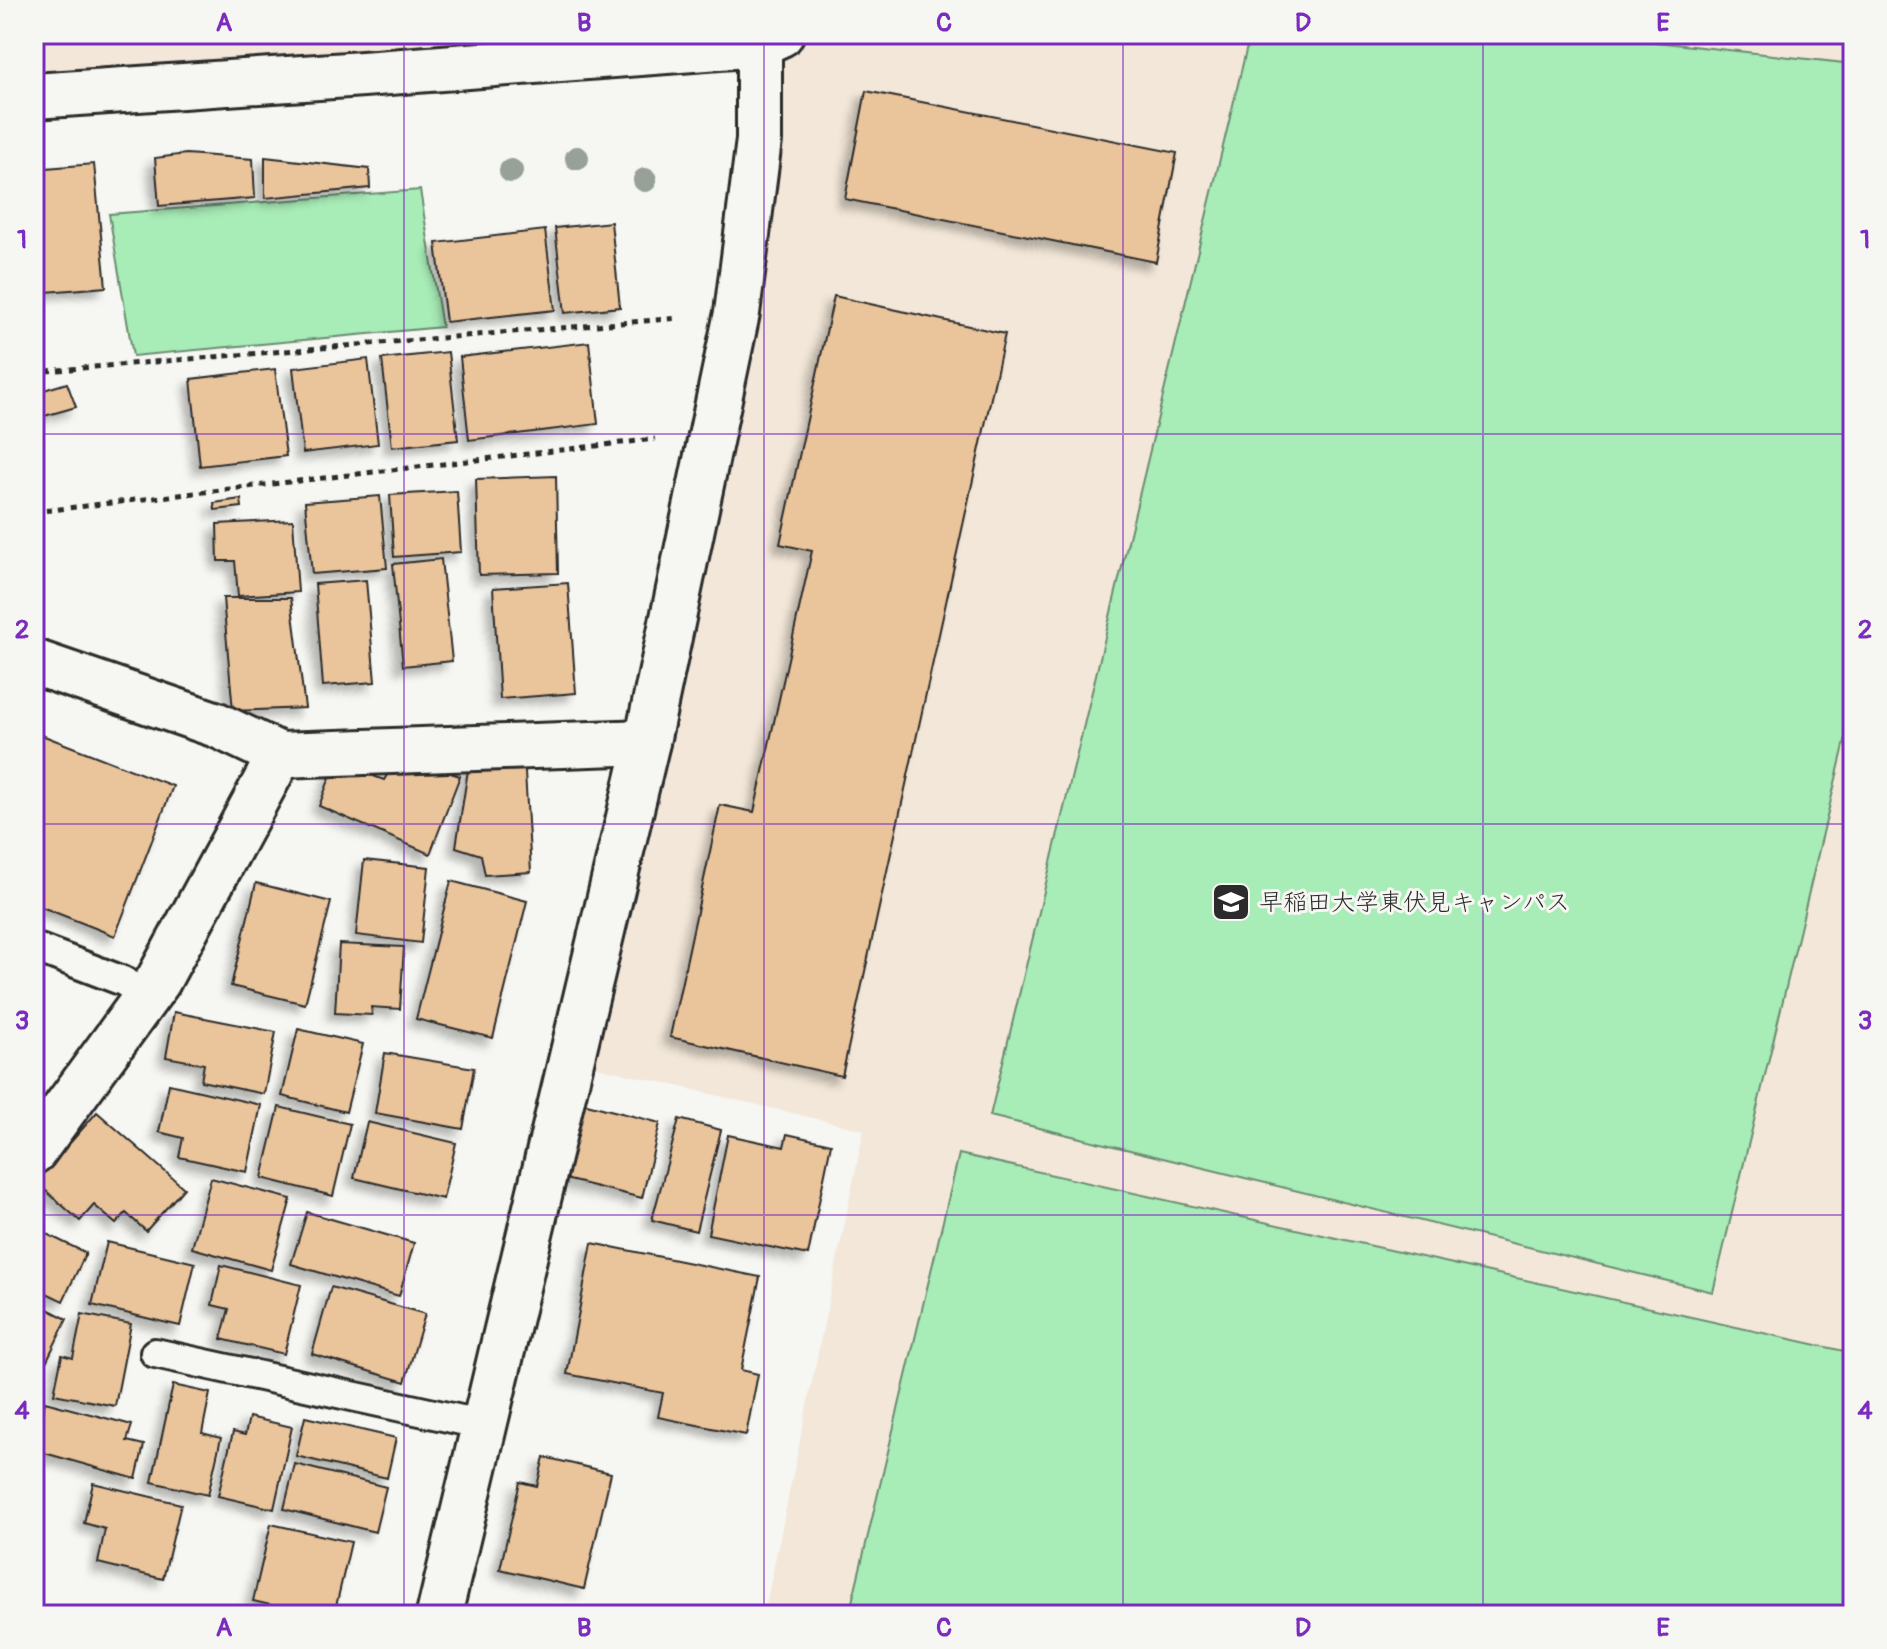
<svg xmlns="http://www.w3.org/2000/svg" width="1887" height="1649" viewBox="0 0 1887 1649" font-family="Pangolin,'Klee One',sans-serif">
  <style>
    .built { fill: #f2e7d8 }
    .green { fill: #a8ecb7; stroke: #6a8c71; stroke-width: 2 }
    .building { fill: #eac49b; stroke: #2b2b2b; stroke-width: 2; filter: url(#shadow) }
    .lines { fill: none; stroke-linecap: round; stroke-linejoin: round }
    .service-casing { stroke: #2b2b2b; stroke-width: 34 }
    .minor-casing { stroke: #2b2b2b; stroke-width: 50 }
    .tertiary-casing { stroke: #2b2b2b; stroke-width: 50 }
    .path { stroke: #2b2b2b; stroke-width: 5; stroke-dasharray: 6 6; stroke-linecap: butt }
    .service { stroke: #f6f6f2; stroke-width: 28 }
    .minor { stroke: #f6f6f2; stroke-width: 44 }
    .tertiary { stroke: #f6f6f2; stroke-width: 44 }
    .tree { fill: #97a198 }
    .grid { fill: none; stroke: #7b2cbf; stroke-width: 2; stroke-opacity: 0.55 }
    .labels { text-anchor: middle; stroke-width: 6; stroke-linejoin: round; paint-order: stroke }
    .poi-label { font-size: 24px; fill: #2b2b2b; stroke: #f6f6f2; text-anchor: start }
    .neatline { fill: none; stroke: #7b2cbf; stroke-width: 3 }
    .grid-label { font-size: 26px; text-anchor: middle; font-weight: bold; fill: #7b2cbf }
  </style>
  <defs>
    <filter id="shadow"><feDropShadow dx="-7" dy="7" stdDeviation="4" flood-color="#0004"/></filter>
  </defs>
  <rect width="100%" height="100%" fill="#f6f6f2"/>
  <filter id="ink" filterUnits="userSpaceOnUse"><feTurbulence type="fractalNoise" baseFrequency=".0125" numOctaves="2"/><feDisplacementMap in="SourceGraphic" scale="16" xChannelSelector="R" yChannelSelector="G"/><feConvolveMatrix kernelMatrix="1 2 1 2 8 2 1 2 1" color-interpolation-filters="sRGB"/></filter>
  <g filter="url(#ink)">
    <path class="built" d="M34,34H1853V1615H764L864,1130L571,1061L647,742L759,44L34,96Z"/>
    <g class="green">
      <path d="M1250,34H1584L1853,64V708L1713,1292L990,1116Z"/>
      <path d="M420,190L442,327L133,356L109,214Z"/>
      <path d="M959,1154L1853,1353V1615H849Z"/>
    </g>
    <g class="building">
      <path d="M866,91L1177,153L1156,262L845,199Z"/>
      <path d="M186,154L253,159L255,198L159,206L155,158Z"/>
      <path d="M265,157L369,169L370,188L265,198Z"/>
      <path d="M94,164L106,287L34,293V169Z"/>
      <path d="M611,222L620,307L565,313L555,228Z"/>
      <path d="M545,230L555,310L446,322L436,243Z"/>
      <path d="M834,296L1005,334L842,1076L670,1037L720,805L754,812L812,551L780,544Z"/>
      <path d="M589,342L598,424L469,440L460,357Z"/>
      <path d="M448,352L458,440L392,447L382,359Z"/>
      <path d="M368,359L378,444L303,453L293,368Z"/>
      <path d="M275,369L286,456L200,466L191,379Z"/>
      <path d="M67,383L76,407L34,419V393Z"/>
      <path d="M556,476L558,573L479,575L476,479Z"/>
      <path d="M457,491L461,552L394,557L390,495Z"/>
      <path d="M380,496L387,568L312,574L305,502Z"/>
      <path d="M241,499L242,507L215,510L214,503Z"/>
      <path d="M293,520L298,592L238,596L235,561H218L217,524Z"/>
      <path d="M441,559L452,661L403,666L393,564Z"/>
      <path d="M366,580L375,682L323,686L315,584Z"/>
      <path d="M568,583L576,693L500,699L493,588Z"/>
      <path d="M223,598H291L305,708L233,711Z"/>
      <path d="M34,732L173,786L115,936L34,904Z"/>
      <path d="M524,755L531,872L485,875L481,855L456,847L470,757Z"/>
      <path d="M398,757L460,776L430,854L319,806L336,762L384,780Z"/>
      <path d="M364,860L429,867L421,943L356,935Z"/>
      <path d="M451,881L527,901L493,1038L416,1019Z"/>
      <path d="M256,883L331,902L305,1004L231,986Z"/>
      <path d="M339,944L404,947L400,1009L371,1007L372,1015L335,1013Z"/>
      <path d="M174,1012L276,1032L264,1094L201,1081L204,1064L166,1057Z"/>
      <path d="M298,1029L363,1044L346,1112L282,1096Z"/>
      <path d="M385,1053L474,1068L463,1129L375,1113Z"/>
      <path d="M169,1084L261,1105L247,1172L179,1157L183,1138L159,1132Z"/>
      <path d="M579,1102L660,1123L642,1198L561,1178Z"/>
      <path d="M279,1107L350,1124L333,1196L262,1178Z"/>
      <path d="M97,1112L184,1188L146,1231L126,1213L116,1224L94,1205L80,1221L36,1182Z"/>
      <path d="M679,1119L721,1130L696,1231L652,1220Z"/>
      <path d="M367,1122L456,1143L443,1199L354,1178Z"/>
      <path d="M787,1134L831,1144L808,1255L708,1234L728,1135L784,1147Z"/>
      <path d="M211,1178L291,1199L271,1270L192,1248Z"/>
      <path d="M307,1212L414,1243L399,1296L291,1264Z"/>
      <path d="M34,1228L86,1253L63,1301L34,1287Z"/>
      <path d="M107,1242L195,1263L180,1326L92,1305Z"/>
      <path d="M592,1243L760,1277L741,1370L758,1374L746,1435L658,1417L663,1393L567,1374Z"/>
      <path d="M221,1265L301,1285L284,1354L221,1339L229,1309L212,1305Z"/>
      <path d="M331,1287L425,1314L405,1382L312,1354Z"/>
      <path d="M34,1302L67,1319L34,1387Z"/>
      <path d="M82,1314L131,1324L115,1406L54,1394L62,1355L73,1358Z"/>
      <path d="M173,1385L210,1393L202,1433L221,1438L208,1495L152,1482Z"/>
      <path d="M45,1402L132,1425L127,1441L144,1445L136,1479L34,1450Z"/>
      <path d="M249,1417L292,1427L274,1509L218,1496L233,1432L245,1435Z"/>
      <path d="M305,1417L396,1438L387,1478L296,1456Z"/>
      <path d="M544,1457L611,1473L584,1589L500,1569L520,1482L537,1486Z"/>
      <path d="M295,1464L386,1487L375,1532L284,1509Z"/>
      <path d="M93,1483L181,1504L163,1579L98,1563L105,1529L84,1523Z"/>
      <path d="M271,1524L351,1542L334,1615H313L253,1601Z"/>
    </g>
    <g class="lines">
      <defs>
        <g id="service">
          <path d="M34,947L123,981L147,996"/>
          <path d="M155,1353L484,1425"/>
        </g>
        <g id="minor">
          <path d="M34,662L217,725L280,755L647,742"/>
          <path d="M34,1151L158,981L280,755"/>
          <path d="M439,1615L647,742L737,313L759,140V44L781,34"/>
        </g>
        <path id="tertiary" d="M34,96L363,74L759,44"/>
      </defs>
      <use href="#service" class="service-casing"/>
      <use href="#minor" class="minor-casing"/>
      <use href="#tertiary" class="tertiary-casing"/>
      <g class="path">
        <path d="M34,372L679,318"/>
        <path d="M34,512L655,439"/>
      </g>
      <use href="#service" class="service"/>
      <use href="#minor" class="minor"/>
      <use href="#tertiary" class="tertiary"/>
    </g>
    <g class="tree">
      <circle cx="577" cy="158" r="12"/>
      <circle cx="511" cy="171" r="12"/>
      <circle cx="645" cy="180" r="12"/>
    </g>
  </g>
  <path class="grid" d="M404,34V1615M764,34V1615M1123,34V1615M1483,34V1615M34,434H1853M34,824H1853M34,1215H1853"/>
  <defs>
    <symbol id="university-square" viewBox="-11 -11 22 22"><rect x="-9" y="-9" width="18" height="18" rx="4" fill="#2b2b2b" stroke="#f6f6f2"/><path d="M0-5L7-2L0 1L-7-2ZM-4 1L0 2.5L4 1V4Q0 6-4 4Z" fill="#fff"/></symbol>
  </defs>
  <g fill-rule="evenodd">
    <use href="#university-square" x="1209" y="880" width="44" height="44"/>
  </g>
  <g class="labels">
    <g class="poi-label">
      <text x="1259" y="910">早稲田大学東伏見キャンパス</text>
    </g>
  </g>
  <rect width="1887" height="1649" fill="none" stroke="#f6f6f2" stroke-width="88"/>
  <rect x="44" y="44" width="1799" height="1561" class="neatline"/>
  <g class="grid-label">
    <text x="224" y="31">A</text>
    <text x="584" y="31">B</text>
    <text x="944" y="31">C</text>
    <text x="1303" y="31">D</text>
    <text x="1663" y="31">E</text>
    <text x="22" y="248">1</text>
    <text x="1865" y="248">1</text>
    <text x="22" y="638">2</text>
    <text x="1865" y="638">2</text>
    <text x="22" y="1029">3</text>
    <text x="1865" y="1029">3</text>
    <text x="22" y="1419">4</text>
    <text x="1865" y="1419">4</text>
    <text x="224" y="1636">A</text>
    <text x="584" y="1636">B</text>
    <text x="944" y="1636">C</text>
    <text x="1303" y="1636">D</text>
    <text x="1663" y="1636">E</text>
  </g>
</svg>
